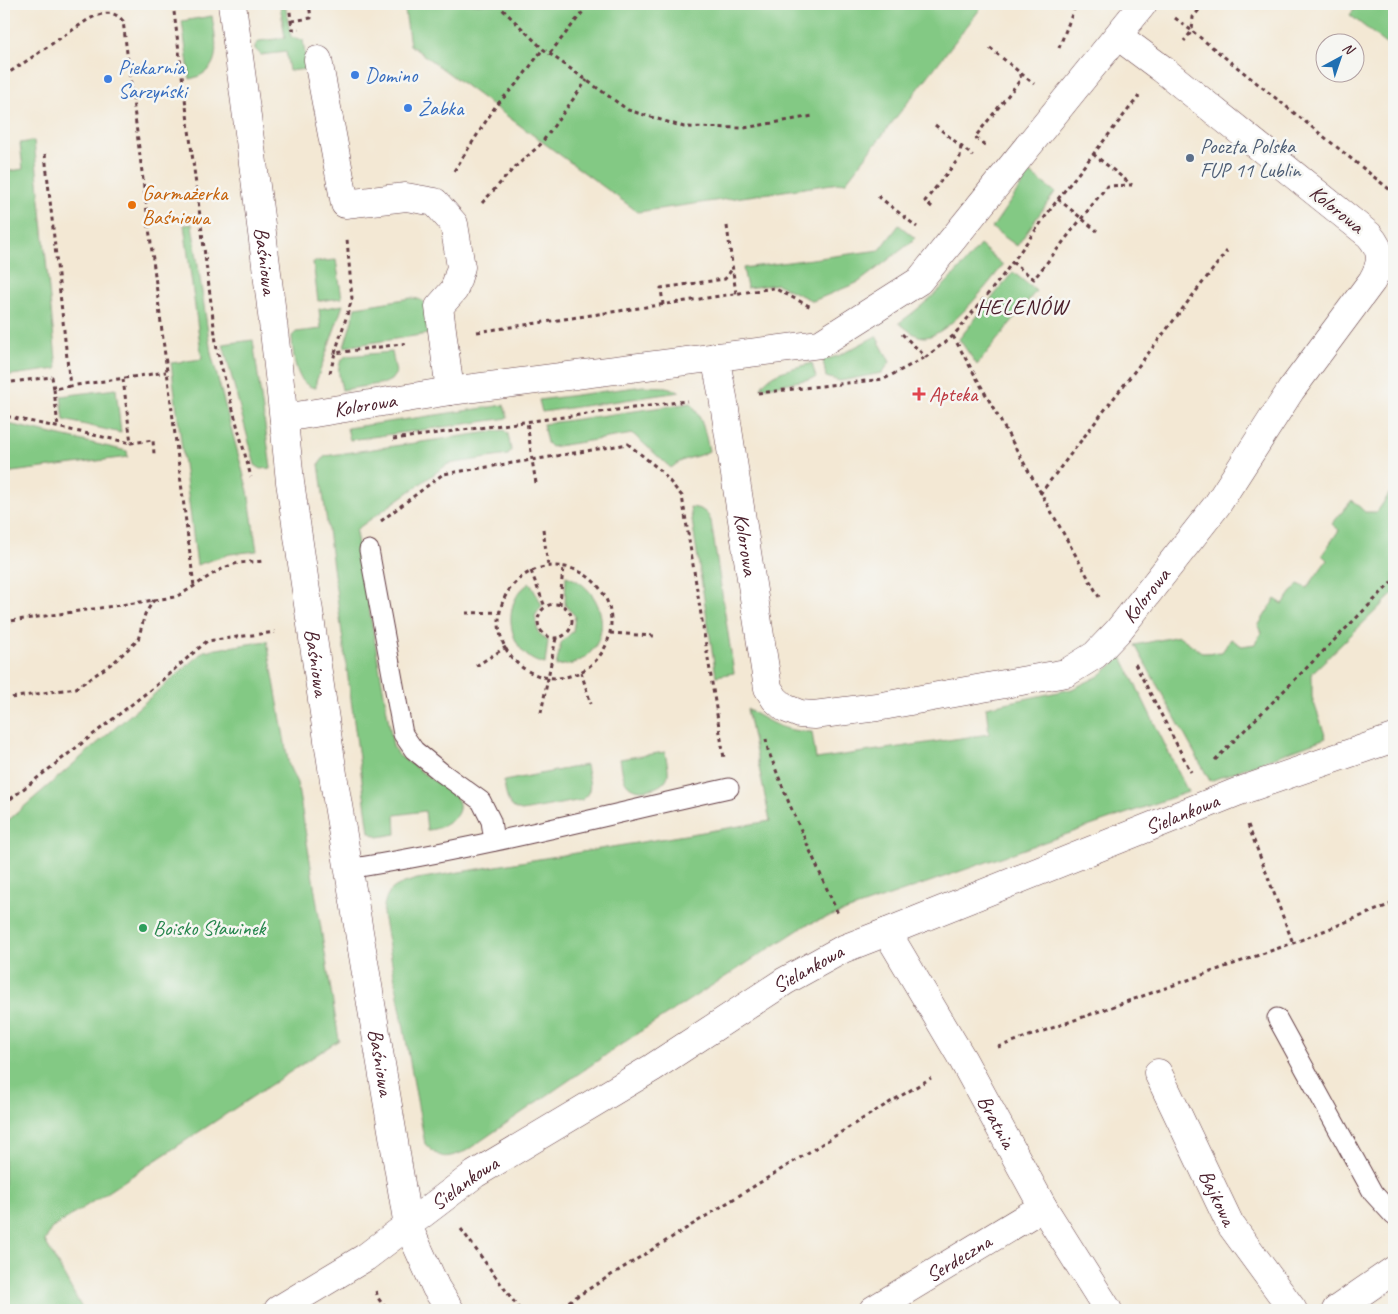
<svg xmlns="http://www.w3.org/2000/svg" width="1398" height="1314" viewBox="0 0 1398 1314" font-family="Caveat,sans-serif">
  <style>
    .green { fill: #83c984; stroke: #667458 }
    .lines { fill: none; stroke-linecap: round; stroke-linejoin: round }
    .lane-casing { stroke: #633d44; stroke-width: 21 }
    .street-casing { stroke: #633d44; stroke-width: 29 }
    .path { stroke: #633d44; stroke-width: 3; stroke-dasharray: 4 4; stroke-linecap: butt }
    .lane { stroke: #fff; stroke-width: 19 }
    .street { stroke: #fff; stroke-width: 28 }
    .shop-dot { fill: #3f7fe0; stroke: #f6f6f2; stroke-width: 2 }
    .service-dot { fill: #5c6f8a; stroke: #f6f6f2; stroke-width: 2 }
    .food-dot { fill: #e8710a; stroke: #f6f6f2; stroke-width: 2 }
    .health-dot { fill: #e0444e; stroke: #f6f6f2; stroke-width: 2 }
    .leisure-dot { fill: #2e9e5b; stroke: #f6f6f2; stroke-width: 2 }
    .labels { text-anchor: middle; stroke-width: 5; stroke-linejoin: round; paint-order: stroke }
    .shop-label { font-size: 21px; fill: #366cbe; stroke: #f6f6f2; text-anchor: start }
    .service-label { font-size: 21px; fill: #4e5e75; stroke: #f6f6f2; text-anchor: start }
    .food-label { font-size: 21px; fill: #c56008; stroke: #f6f6f2; text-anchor: start }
    .street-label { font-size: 21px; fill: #4a1f2b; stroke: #f6f6f2 }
    .health-label { font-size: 21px; fill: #be3a42; stroke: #f6f6f2; text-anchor: start }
    .leisure-label { font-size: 21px; fill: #27864d; stroke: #f6f6f2; text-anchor: start }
    .neighbourhood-label { font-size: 22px; letter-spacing: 1px; fill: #4a1f2b; stroke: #f6f6f2 }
  </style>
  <rect width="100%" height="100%" fill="#f6f6f2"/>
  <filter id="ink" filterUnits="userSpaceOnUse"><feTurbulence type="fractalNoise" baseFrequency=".02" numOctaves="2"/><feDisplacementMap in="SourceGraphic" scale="10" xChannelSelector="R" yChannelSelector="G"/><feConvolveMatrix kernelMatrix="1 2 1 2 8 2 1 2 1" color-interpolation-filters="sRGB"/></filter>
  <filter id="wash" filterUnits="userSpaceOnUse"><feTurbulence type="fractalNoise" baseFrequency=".0096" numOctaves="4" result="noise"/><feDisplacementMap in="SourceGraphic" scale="20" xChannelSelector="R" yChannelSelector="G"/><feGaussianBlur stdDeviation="1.12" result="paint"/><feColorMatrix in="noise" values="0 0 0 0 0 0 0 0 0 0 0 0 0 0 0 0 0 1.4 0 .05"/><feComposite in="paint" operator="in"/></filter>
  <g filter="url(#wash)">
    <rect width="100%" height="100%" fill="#f3e8d4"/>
    <g class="green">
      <path d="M280,4H285L291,37L303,40L307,69L289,71L286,52L261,55L255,49V46L259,41L285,38Z"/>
      <path d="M404,4H984L846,182L638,212L410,45Z"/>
      <path d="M1358,4H1394V50L1350,15Z"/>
      <path d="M212,16C216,43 224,71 190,79L182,21Z"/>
      <path d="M34,141L57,369L4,376V172L23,169L20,143Z"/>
      <path d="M1030,173L1055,192L1017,246L992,228Z"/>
      <path d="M192,224L211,353L248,491L257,551L230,554L197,565L171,363L202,359L184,225Z"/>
      <path d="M899,225L915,238L909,244L859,282L813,301L777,284L747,288L743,268L880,250Z"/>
      <path d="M980,245L1003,265C990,282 948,336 925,337C915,337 907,329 899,323C930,301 956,275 980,245Z"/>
      <path d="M336,260L342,298L318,301L313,262Z"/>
      <path d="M1013,272L1036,291L977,365L959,339Z"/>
      <path d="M411,298C432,299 428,314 431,330L427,334L344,347L356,307Z"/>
      <path d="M343,305L316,382V388C294,386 293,352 292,336L296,332L321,329L319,309Z"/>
      <path d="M876,336L890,362L882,373L840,381L826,377L823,360L838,356Z"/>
      <path d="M253,340L271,468L261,469L255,465L223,344Z"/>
      <path d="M392,352L396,373L391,380L385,383L342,390C340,377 334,364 346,356Z"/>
      <path d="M812,363L816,378L761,388C768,371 797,368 812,363Z"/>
      <path d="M643,386L667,387L680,392L542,412L539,400Z"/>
      <path d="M116,389L121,433L64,420L61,396Z"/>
      <path d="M691,403C703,420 705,431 709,451C695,459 685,456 671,468L633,434L551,447L547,443L543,424Z"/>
      <path d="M504,405L508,418L350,440L347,428Z"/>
      <path d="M4,423L127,451L128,457L4,473Z"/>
      <path d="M504,430L508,434L511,450L508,455L448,464L357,529L356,533L393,746L397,754L455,796C470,814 442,830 427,830L425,811L395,815L396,834L378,837L369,832L319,464L325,456Z"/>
      <path d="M1394,487V593L1312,673V697L1326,738L1210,781L1135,645L1179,636L1203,653L1222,652L1231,639L1242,646L1255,644L1261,633L1258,626L1275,599L1283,604L1298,584L1307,588L1327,560L1322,555L1339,530L1332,524L1352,500L1365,512H1377Z"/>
      <path d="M690,507C701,508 707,511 711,521L734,673L716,676Z"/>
      <path d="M566,576C608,589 616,649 572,664C567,665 561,665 556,666L561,643L573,631L575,616L565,605Z"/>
      <path d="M530,583L542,605L535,616L538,632L548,641L545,664C540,663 534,661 530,658C506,641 503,599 530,583Z"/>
      <path d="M267,641L289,766L297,783L302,811L339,1040L51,1229L45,1241L83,1310H4V824L204,651Z"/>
      <path d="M1122,657L1188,792L806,925L635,1035L466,1151C445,1159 441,1160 425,1144L383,914C385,888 394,886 417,879L770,821L747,709C772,723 782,731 812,732L816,759L989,734L986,707L1072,689L1099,676Z"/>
      <path d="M665,752C666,759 669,768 668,775C665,789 638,795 628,785C622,779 622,768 620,759Z"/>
      <path d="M586,765C588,780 595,789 582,800L522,811C506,808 506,794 504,781Z"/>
    </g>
  </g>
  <g filter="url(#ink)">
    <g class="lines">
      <defs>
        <g id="lane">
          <path d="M369,550L403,734L414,750L441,772L481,801L491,821L494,841"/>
          <path d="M348,869C476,849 603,816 729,788"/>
          <path d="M1277,1018L1373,1193L1394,1216"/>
        </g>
        <g id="street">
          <path id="s1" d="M232,4C253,163 275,322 290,482L334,781L408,1226L436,1288L450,1310"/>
          <path d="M318,60L345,204L406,197L435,202L454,224L461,267L454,290L439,307L450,391"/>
          <path id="s2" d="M715,357L723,397L768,688L775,699L785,708L800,714L814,715L877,707L1066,673L1095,655L1118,631L1217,505L1291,390L1372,281C1383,262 1383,251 1369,235L1161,68L1118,36"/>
          <path id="s3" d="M284,418L450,391L820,344L919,281L1143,4"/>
          <path id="s4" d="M887,932L963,1060L1043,1207L1108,1310"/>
          <path id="s5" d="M1158,1073L1230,1224L1293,1310"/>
          <path id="s6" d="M278,1310L366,1257L475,1174L652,1068L785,981L843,949L887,932L1237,792L1394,738"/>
          <path id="s7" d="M873,1310L1043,1207"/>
          <path d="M1336,1310L1394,1270"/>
        </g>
      </defs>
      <use href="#lane" class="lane-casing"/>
      <use href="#street" class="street-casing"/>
      <g class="path">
        <path d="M173,4L217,350L251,477"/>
        <path d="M289,4L292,29H299"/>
        <path d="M497,4L543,49L628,110L684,127L744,128L813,116"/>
        <path d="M1204,4L1193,17L1192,31L1394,193"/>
        <path d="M1175,18L1192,31L1184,41"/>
        <path d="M292,21L311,18L309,4"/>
        <path d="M990,48L1034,84"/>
        <path d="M1059,48L1076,4"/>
        <path d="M550,53L589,4"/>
        <path d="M4,76L89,19C102,13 113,9 123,21L194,586"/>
        <path d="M935,125L973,156"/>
        <path d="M985,145L975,137L1021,79L1019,72"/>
        <path d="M45,154L70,386L166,372"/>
        <path d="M1093,154L1132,185"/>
        <path d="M454,171L495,107L520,80L543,49"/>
        <path d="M878,196L917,227"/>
        <path d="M1058,199L1097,231"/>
        <path d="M482,203L514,168L540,145L587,80"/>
        <path d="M932,207L925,201L960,157L961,145"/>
        <path d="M727,226L736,294"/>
        <path d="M1012,262L1034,279L1107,186L1132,185"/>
        <path d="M663,305L661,288L725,279L732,269"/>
        <path d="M477,332L774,288L811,307"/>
        <path d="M902,334L926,357L953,336L1001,278L1058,199L1139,96"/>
        <path d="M953,336L1099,597"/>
        <path d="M335,353L352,299L347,239"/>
        <path d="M330,373L335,353L409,343"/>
        <path d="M123,379L131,443L153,440L154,454"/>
        <path d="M4,383L52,377L54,389L70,386"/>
        <path d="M54,389L58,428"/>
        <path d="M758,393L884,379L926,357"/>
        <path d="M4,410L5,416L131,443"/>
        <path d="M393,439L687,401"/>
        <path d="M536,483L532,460L628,444L660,470L682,496L724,758"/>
        <path d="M1040,494L1227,251"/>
        <path d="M381,521L443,474L532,460L527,421"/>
        <path d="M543,529L548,566"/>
        <circle cx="555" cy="622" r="56"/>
        <path d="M531,571L545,607"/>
        <circle cx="555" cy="621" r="17"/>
        <path d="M560,605L563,566"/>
        <path d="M466,613L500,612"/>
        <path d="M4,622L175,597C197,587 215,568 239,563C247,562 255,562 263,561"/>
        <path d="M610,633L654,636"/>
        <path d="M1135,664L1191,772"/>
        <path d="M476,666L506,647"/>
        <path d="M581,672L591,704"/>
        <path d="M4,699L76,688L114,662L138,640L145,614L154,600"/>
        <path d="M541,713L556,638"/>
        <path d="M766,739L768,750L789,803L838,914"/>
        <path d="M1215,760L1394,580"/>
        <path d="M4,804L154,687L207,641L275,632"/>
        <path d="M1248,825L1293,943"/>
        <path d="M998,1047L1293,943L1394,903"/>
        <path d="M461,1229L520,1310"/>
        <path d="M376,1291L378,1298L387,1310"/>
        <path d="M555,1310L867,1116L931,1078"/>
      </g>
      <use href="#lane" class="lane"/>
      <use href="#street" class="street"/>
    </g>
  </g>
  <g class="shop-dot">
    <circle cx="355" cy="75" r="5"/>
    <circle cx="108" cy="79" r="5"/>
    <circle cx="408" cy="108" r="5"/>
  </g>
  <circle class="service-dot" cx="1190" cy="158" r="5"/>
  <circle class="food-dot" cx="132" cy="205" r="5"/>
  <path class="health-dot" d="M916.5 386.5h5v5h5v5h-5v5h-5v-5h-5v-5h5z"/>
  <circle class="leisure-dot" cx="143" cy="928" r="5"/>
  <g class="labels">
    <g class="shop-label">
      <text x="118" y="74">Piekarnia<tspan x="118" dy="24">Sarzyński</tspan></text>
      <text x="365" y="82">Domino</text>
      <text x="418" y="115">Żabka</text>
    </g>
    <g class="service-label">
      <text x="1200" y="153">Poczta Polska<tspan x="1200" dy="24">FUP 11 Lublin</tspan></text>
    </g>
    <g class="food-label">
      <text x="142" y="200">Garmażerka<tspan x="142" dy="24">Baśniowa</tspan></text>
    </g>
    <g class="street-label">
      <text transform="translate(1337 209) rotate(39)" y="7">Kolorowa</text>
      <text dy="7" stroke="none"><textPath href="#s1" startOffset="259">Baśniowa</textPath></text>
      <text dy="7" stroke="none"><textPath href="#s3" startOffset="82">Kolorowa</textPath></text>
      <text dy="7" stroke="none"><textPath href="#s2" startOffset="190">Kolorowa</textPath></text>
      <text dy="7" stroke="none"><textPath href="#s2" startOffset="760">Kolorowa</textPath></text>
      <text dy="7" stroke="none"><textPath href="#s1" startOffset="664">Baśniowa</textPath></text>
      <text dy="7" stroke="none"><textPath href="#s6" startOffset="1036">Sielankowa</textPath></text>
      <text dy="7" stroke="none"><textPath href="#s6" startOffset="631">Sielankowa</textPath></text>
      <text dy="7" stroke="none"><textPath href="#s1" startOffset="1069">Baśniowa</textPath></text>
      <text dy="7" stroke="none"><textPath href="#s4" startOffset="219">Bratnia</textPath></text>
      <text dy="7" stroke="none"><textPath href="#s6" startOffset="226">Sielankowa</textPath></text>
      <text dy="7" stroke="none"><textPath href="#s5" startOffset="138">Bajkowa</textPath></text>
      <text dy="7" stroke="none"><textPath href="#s7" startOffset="100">Serdeczna</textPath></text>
    </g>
    <g class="health-label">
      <text x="929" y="401">Apteka</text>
    </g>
    <g class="leisure-label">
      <text x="153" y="935">Boisko Sławinek</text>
    </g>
    <g class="neighbourhood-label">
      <text x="1022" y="314">HELENÓW</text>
    </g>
  </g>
  <rect width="1398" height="1314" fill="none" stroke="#f6f6f2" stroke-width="20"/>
  <g transform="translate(1340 58) rotate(40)"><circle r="24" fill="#f6f6f2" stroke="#b1a0a2"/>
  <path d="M0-4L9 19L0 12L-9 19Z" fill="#1f6fb2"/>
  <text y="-8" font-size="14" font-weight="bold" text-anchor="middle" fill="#4a1f2b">N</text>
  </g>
</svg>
